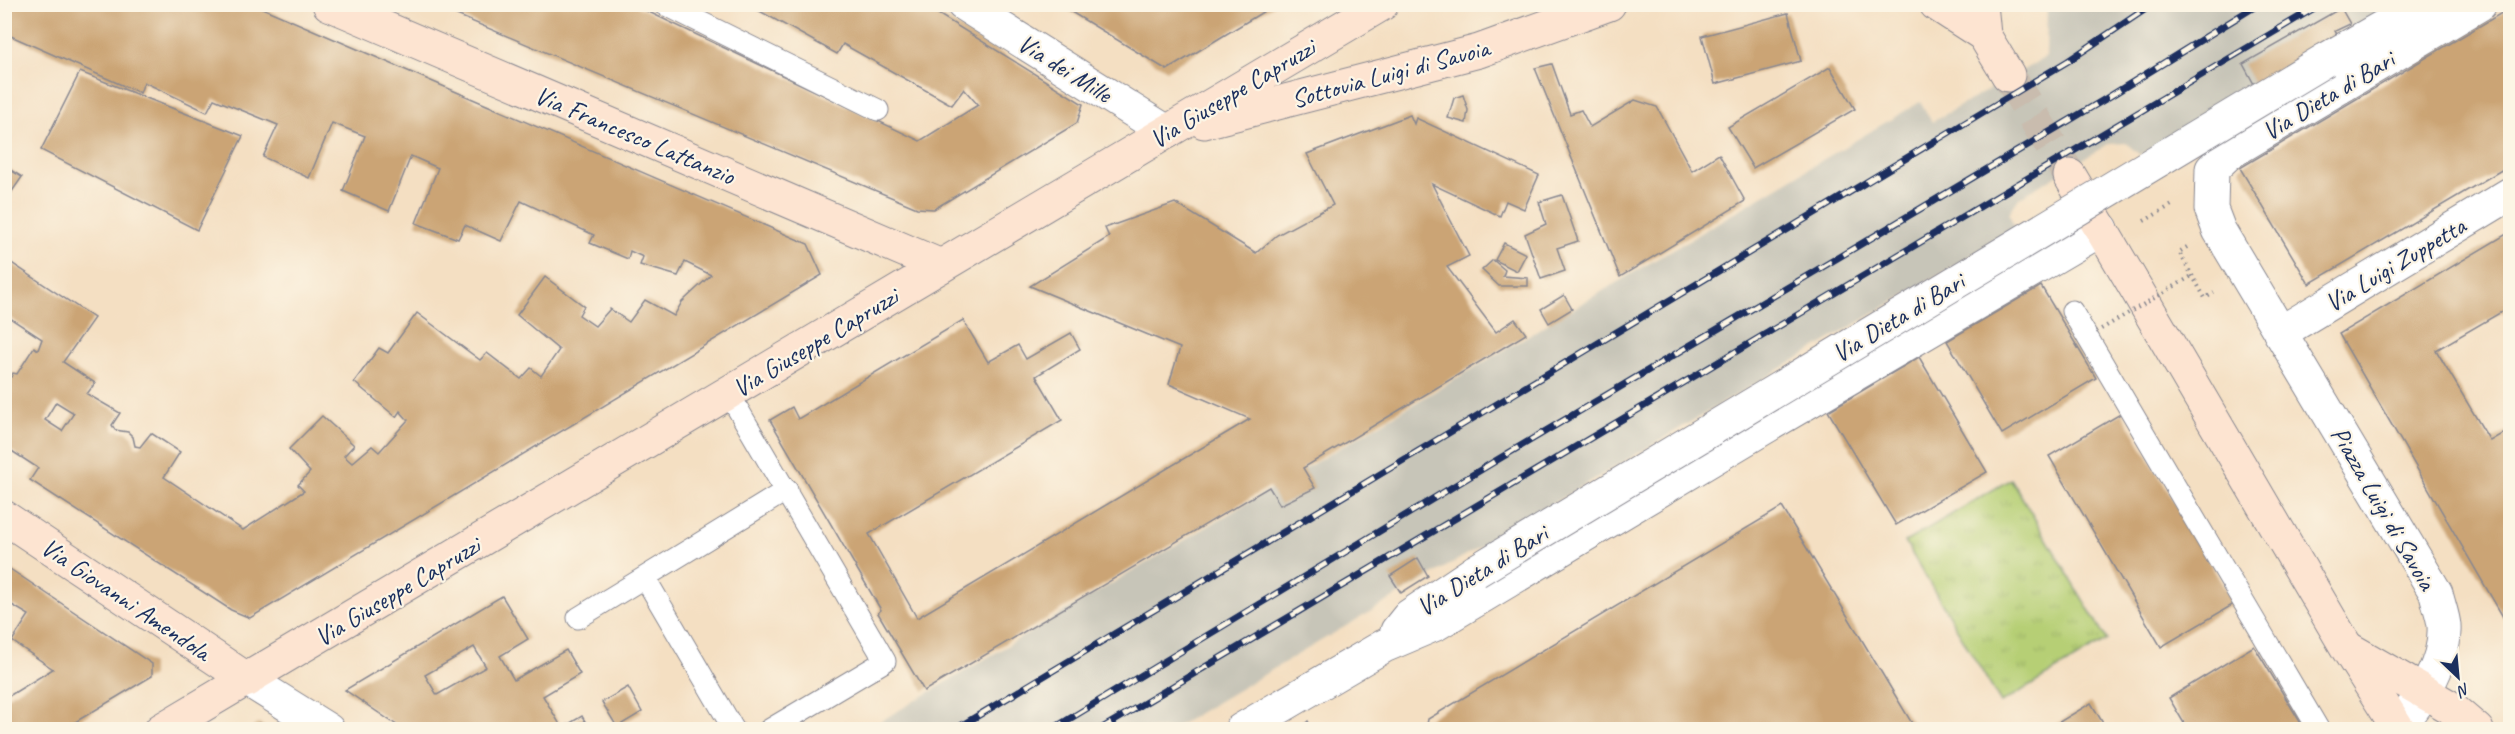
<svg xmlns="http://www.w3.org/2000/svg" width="2515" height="734" viewBox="0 0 2515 734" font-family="Caveat,sans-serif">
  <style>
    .industrial { fill: #c7c5b8 }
    .grass { fill: url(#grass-tufts); stroke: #687f6a; stroke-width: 1.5 }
    .building { fill: #cba474; fill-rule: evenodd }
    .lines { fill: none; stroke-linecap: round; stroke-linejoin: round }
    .secondary-tunnel { stroke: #c9bcae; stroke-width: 33; stroke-dasharray: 33 16; stroke-linecap: butt }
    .lane-casing { stroke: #888790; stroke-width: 23 }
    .street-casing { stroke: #888790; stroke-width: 35 }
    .secondary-casing { stroke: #888790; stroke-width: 35 }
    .path { stroke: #888790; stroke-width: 4; stroke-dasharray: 1.5 4.5; stroke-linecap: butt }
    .lane { stroke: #fff; stroke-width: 21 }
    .street { stroke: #fff; stroke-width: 33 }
    .secondary { stroke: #fde4d1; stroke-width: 33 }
    .rail-casing { stroke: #1b2f5e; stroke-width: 7 }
    .rail { stroke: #fcf5e5; stroke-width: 4.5; stroke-dasharray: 14; stroke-linecap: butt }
    .street-bridge-casing { stroke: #888790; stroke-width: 35; stroke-linecap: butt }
    .path-bridge { stroke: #888790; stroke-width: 4; stroke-dasharray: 1.5 4.5; stroke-linecap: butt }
    .street-bridge { stroke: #fff; stroke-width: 33 }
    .labels { text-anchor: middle; stroke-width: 4.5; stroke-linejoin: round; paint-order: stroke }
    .street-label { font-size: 26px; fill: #1b2f5e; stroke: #fcf5e5 }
  </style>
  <defs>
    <pattern id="grass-tufts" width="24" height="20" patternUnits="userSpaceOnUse" patternTransform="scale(1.5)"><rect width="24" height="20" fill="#b6cf75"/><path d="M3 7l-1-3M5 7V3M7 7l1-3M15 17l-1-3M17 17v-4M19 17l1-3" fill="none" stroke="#9cb268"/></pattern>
  </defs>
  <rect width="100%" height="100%" fill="#fcf5e5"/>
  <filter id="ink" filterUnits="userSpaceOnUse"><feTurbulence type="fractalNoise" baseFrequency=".0167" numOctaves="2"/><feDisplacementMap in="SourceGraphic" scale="12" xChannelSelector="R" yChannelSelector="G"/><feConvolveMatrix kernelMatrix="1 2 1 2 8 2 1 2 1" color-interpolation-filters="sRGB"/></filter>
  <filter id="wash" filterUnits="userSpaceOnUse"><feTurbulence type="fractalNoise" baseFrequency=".008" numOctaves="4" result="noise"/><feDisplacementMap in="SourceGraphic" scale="24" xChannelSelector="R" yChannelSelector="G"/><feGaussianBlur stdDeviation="1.35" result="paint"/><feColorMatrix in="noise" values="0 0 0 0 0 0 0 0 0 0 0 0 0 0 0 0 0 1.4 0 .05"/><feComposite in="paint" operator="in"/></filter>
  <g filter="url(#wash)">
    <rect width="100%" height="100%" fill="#f4dfc2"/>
    <path class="industrial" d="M2047,5H2394L2140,155L2126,143L2108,144L2019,198L2009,213L2015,230L1172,729L866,730L1920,102L1932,122L2046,57Z"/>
    <path class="grass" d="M2011,479L2107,640L2001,703L1905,542Z"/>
    <g id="blocks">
      <g class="building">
        <path d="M4,4H253L808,244L822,275L250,618L231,610L30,480L38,468L4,446V372L11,377L13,373L17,374L34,347L38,350L42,339L7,316L4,320V258L94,318L63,362L95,383L87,394L120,413L112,425L115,430L128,432L133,437L135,446L140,447L151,433L180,452L164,477L243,530L304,491L298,485L310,472L289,449L322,416L354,445L344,456L352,463L372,446L379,452L408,420L400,411L396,417L354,382L379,348L388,353L417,313L480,360L487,353L521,379L531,368L541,376L559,350L517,315L545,277L584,306L579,315L595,326L610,309L629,322L645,300L674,316L682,302L711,275L685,262L678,276L640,265L643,257L630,251L628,259L590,243L594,235L521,201L501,241L465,225L458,239L416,223L438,168L411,156L389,211L343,191L365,136L332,123L309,178L263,157L278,125L214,99L207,112L144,82L140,93L4,33ZM56,402L74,413L62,431L45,420Z"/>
        <path d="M632,4L920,141L978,105L964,89L952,105L843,44L837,54L747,4H922L1083,104L1077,123L934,209L917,208L433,5Z"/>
        <path d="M1058,4H1276L1167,70Z"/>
        <path d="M2341,8L2350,24L2335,31L2338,36L2254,84L2243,64Z"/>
        <path d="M2510,8V165L2309,284L2240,168Z"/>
        <path d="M1788,13L1801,61L1715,84L1702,36Z"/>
        <path d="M1552,64L1570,114L1581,110L1590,127L1635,100L1657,107L1692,171L1719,154L1745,201L1620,277L1535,68Z"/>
        <path d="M1830,67L1855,109L1753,168L1728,127Z"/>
        <path d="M80,72L243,136L197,230L41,150Z"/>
        <path d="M1463,95L1468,110L1466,123L1448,118L1454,98Z"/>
        <path d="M1410,115L1414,124L1416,118L1539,175L1524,209L1506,201L1500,216L1432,184L1469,256L1447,267L1496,332L1515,319L1526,334L1303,468L1315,488L1280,505L1269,487L924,691L878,613L881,610L770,420L792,407L798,419L963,320L988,362L1018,345L1026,359L1071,333L1080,349L1036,376L1062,420L869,534L917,618L1250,419L1169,384L1180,348L1030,286L1109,237L1105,228L1175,203L1256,253L1277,235L1333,205L1307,154Z"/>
        <path d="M4,166L22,177L4,203Z"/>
        <path d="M1562,195L1578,241L1557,248L1565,271L1541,279L1525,234L1546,224L1539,202Z"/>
        <path d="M2510,232V324L2503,311L2436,350L2490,441L2510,429V629L2339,334Z"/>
        <path d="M1504,243L1526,254L1517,271L1495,260Z"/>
        <path d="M1493,260L1505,270L1503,276L1528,278V286H1499L1482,270Z"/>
        <path d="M2041,286L2096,378L2002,434L1947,341Z"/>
        <path d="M1564,295L1572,309L1549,323L1541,309Z"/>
        <path d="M1919,357L1987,472L1896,525L1828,411Z"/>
        <path d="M2122,413L2234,604L2161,647L2049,456Z"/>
        <path d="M1782,507L1916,730H1426L1428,719Z"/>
        <path d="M1418,558L1428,576L1401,593L1390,576Z"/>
        <path d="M4,565L152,664V676L62,730H4V699L53,669L12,641L29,615L12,605L4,616Z"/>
        <path d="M502,596L528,639L500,656L514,680L566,650L580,674L543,696L562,728L582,716L590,730H404L345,690ZM474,647L486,667L437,695L425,675Z"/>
        <path d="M2254,646L2305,730H2188L2169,698Z"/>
        <path d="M628,687L642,712L617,727L602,702Z"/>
        <path d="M2091,703L2107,730H2046Z"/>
        <path d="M1308,721L1313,730H1295L1306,723Z"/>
        <path d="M259,723L269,730H248Z"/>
      </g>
    </g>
  </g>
  <g filter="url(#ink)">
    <use href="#blocks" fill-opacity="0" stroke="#888790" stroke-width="1.5"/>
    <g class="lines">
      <path class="secondary-tunnel" d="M2008,75L2070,176"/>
      <defs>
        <g id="lane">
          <path d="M664,4L878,110"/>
          <path d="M2072,311L2319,730"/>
          <path d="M729,394L885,661L769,730"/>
          <path d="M645,578L734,730"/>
          <path d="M578,618L787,490"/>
        </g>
        <g id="street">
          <path d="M963,4L1167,132"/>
          <path d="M2325,60L2423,4"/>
          <path d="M2280,333L2510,194"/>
          <path d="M1397,631L1409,616L1476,571"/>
          <path d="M248,680L328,730"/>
          <path d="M2398,727C2421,697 2446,666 2444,626C2443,615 2438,603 2436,593L2219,230L2211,209L2212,169L2229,153L2480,4"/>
          <path d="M1241,730L1384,646L1436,624L1762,429L2102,229"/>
        </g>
        <g id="secondary">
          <path d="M329,4L941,266"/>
          <path d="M1936,4L1984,35"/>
          <path d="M1981,4L1984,35L2008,75"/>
          <path d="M1204,122L1479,51L1609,4"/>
          <path d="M2070,176L2347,648L2399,730"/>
          <path d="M4,517L248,680"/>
          <path d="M2351,650L2450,707L2477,730"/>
          <path d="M161,730L1382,4"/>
        </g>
      </defs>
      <use href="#lane" class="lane-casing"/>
      <use href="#street" class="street-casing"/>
      <use href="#secondary" class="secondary-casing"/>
      <g class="path">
        <path d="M2144,221L2172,205"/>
        <path d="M2187,247L2179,252L2205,298L2214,293"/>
      </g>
      <use href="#lane" class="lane"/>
      <use href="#street" class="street"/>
      <use href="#secondary" class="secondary"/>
      <defs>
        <g id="rail">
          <path d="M954,730L2068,61L2153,4"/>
          <path d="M1051,730L1497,460L2107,98L2259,4"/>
          <path d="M1099,730L2321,4"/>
        </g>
      </defs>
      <use href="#rail" class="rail-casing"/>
      <use href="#rail" class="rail"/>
      <defs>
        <path id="street-bridge" d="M1476,571L2325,60"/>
      </defs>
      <use href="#street-bridge" class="street-bridge-casing"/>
      <path class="path-bridge" d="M2096,332L2192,276"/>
      <use href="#street-bridge" class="street-bridge"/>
    </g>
  </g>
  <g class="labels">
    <g class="street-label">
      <text transform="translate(1065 68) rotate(32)" y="9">Via dei Mille</text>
      <text transform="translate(1390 73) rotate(-15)" y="9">Sottovia Luigi di Savoia</text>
      <text transform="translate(1232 93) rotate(-31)" y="9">Via Giuseppe Capruzzi</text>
      <text transform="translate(2328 95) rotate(-31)" y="9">Via Dieta di Bari</text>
      <text transform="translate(635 135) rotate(23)" y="9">Via Francesco Lattanzio</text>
      <text transform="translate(2395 264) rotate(-31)" y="9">Via Luigi Zuppetta</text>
      <text transform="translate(1898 317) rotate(-31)" y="9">Via Dieta di Bari</text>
      <text transform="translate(815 342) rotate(-31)" y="9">Via Giuseppe Capruzzi</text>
      <text transform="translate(2384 508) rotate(60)" y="9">Piazza Luigi di Savoia</text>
      <text transform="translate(1482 570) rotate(-32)" y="9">Via Dieta di Bari</text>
      <text transform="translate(397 591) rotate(-31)" y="9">Via Giuseppe Capruzzi</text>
      <text transform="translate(126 599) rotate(34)" y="9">Via Giovanni Amendola</text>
    </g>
  </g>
  <rect width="2515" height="734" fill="none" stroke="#fcf5e5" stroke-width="24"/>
  <g transform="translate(2458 677) rotate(154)" stroke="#fcf5e5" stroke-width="4.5" paint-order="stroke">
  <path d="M0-4.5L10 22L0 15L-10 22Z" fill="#1b2f5e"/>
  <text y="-9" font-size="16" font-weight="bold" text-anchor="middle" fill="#1b2f5e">N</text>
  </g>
</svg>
